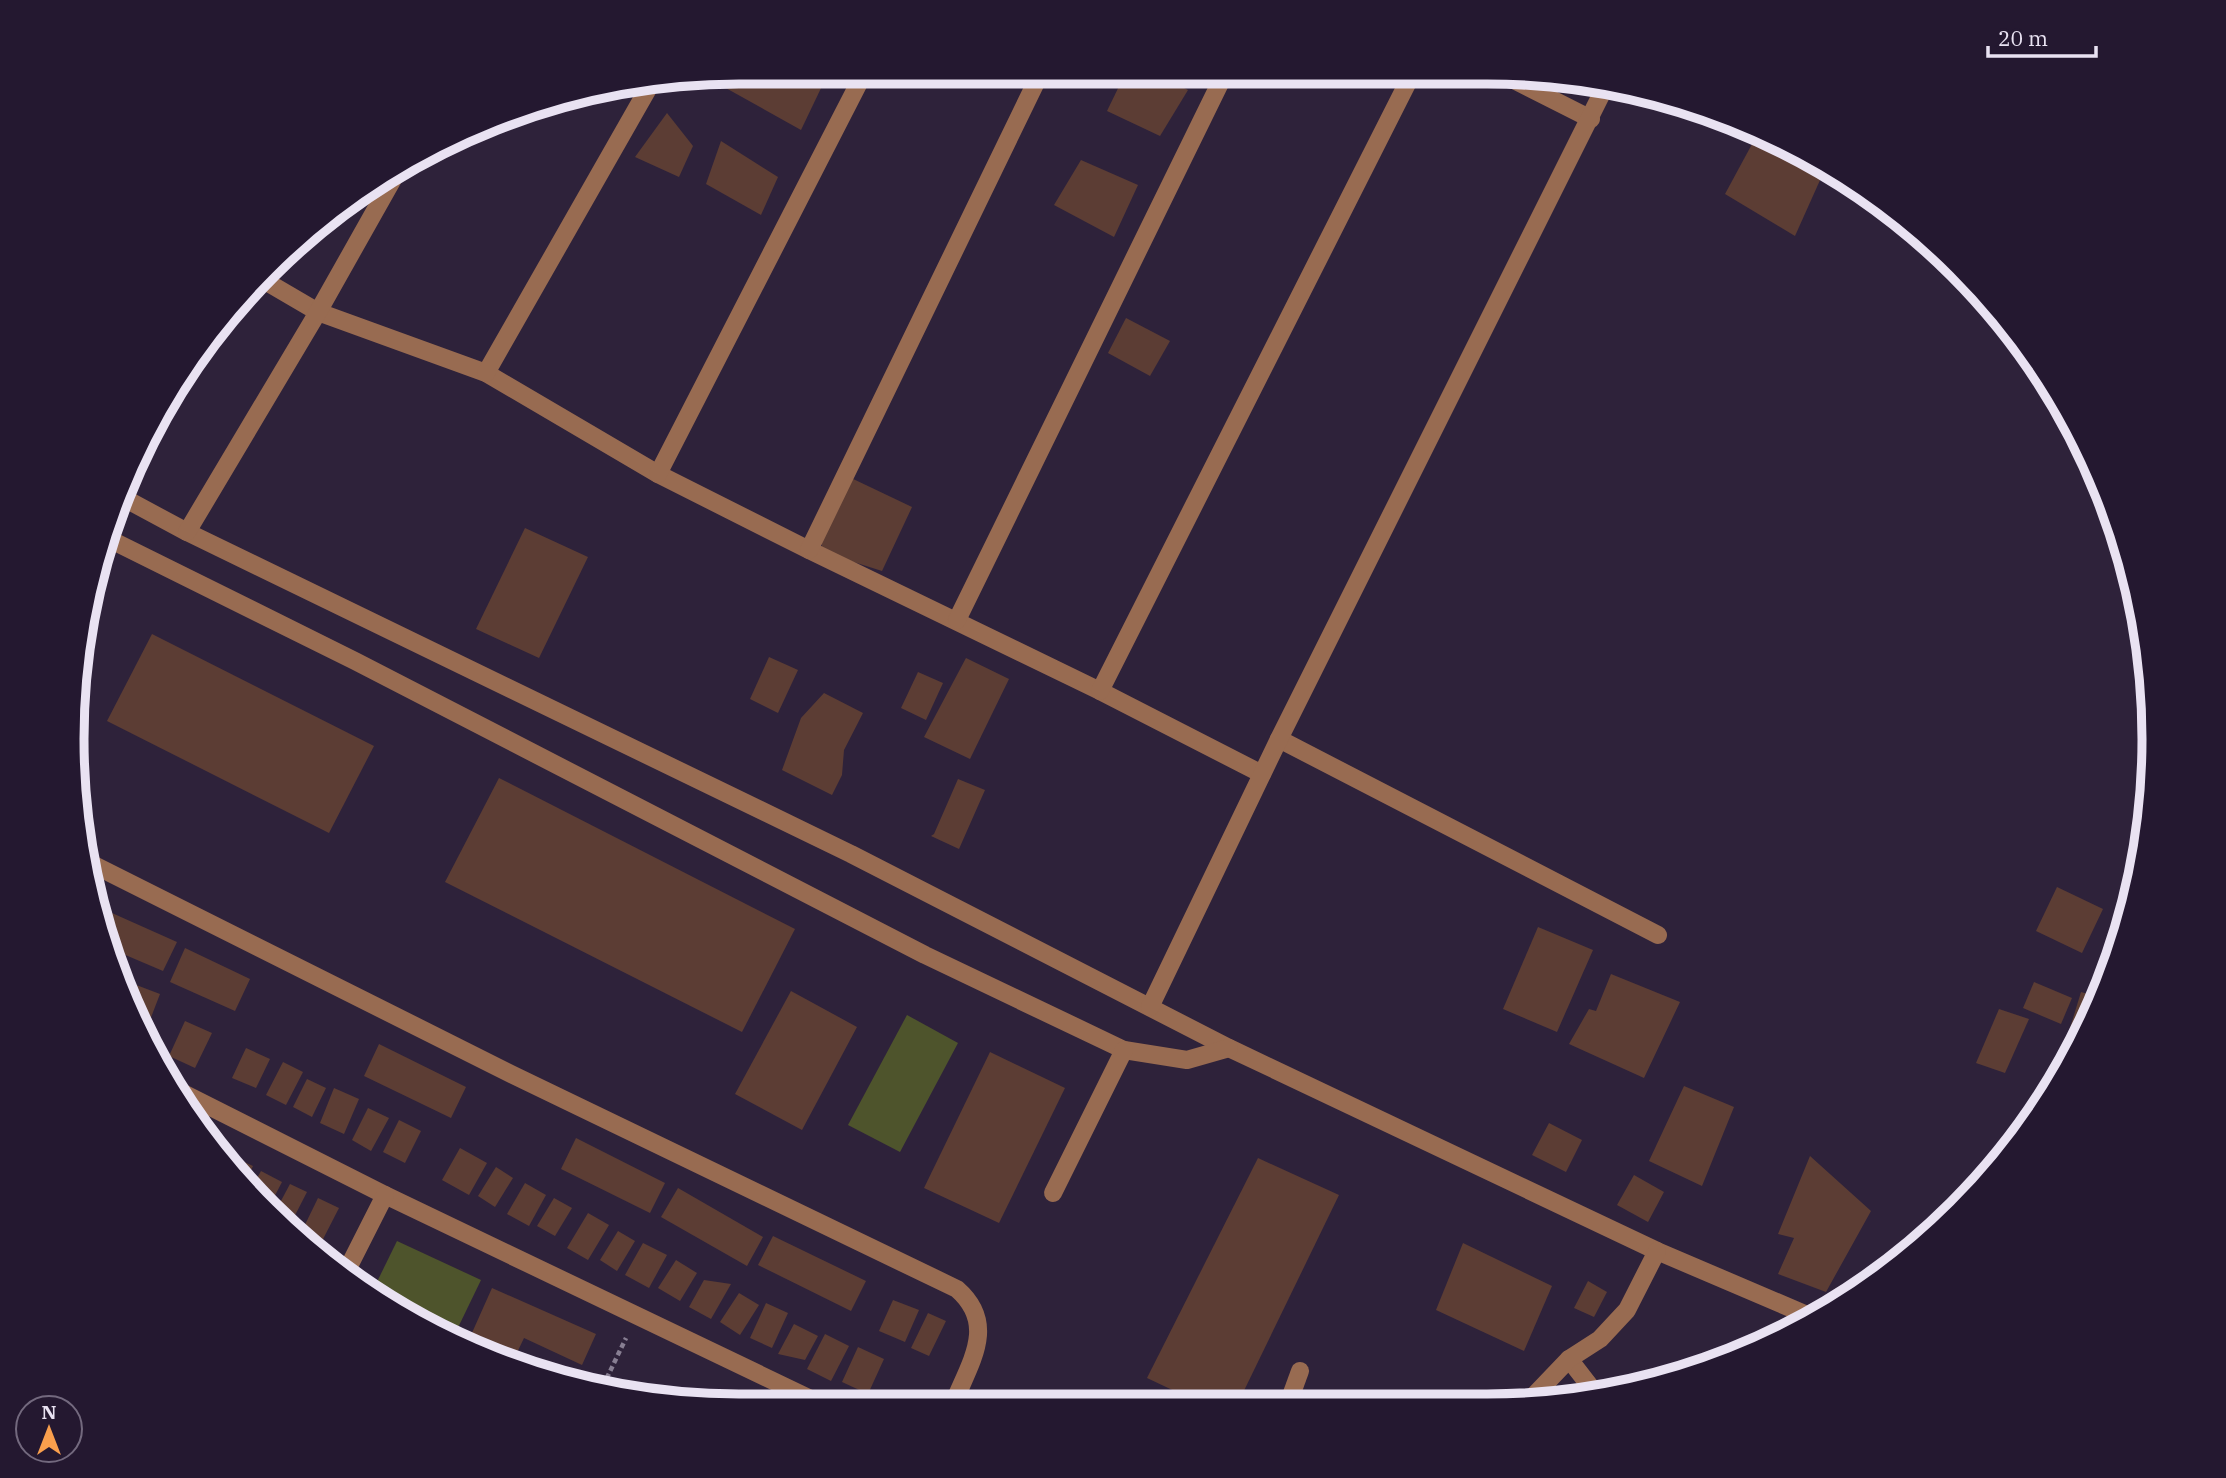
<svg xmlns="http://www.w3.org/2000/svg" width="2226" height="1478" viewBox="0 0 2226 1478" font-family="'IBM Plex Serif',serif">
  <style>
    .green { fill: #4e542c }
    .building { fill: #5c3d34 }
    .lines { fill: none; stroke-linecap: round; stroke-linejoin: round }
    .path { stroke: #877e92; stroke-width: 4.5; stroke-dasharray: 5 3.5; stroke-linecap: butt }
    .minor { stroke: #986b51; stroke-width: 18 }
    .rim { fill: none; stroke: #e9e2f2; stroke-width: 9 }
  </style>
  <rect width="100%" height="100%" fill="#2e223a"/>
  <g class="green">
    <path d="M907,1015L958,1043L900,1152L848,1125Z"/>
    <path d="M397,1241L481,1280L452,1340L373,1290Z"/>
  </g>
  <g class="building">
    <path d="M739,72H797L823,84L801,130L706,77Z"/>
    <path d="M812,72H831L827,80Z"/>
    <path d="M1125,74L1159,75L1188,90L1160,136L1107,111Z"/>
    <path d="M667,113L693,146L679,177L635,157Z"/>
    <path d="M1758,133L1782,140L1825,169L1795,236L1725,194Z"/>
    <path d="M721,141L778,177L761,215L706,184Z"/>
    <path d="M1081,160L1138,185L1114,237L1054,205Z"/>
    <path d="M1126,318L1170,341L1150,376L1108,353Z"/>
    <path d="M849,477L912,507L882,571L822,552V533Z"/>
    <path d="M525,528L588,557L539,658L476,629Z"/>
    <path d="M152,634L374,746L329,833L107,721Z"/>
    <path d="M769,657L798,670L778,713L750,699Z"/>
    <path d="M966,658L1009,679L970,759L924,737Z"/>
    <path d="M918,672L943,683L926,720L901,708Z"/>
    <path d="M824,693L863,713L844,750L842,775L832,795L782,770L801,718Z"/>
    <path d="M499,778L795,929L742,1032L445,882Z"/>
    <path d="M958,779L985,790L959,849L931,836L934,834Z"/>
    <path d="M2057,887L2103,909L2082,953L2036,931Z"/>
    <path d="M94,905L177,942L163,971L109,948Z"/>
    <path d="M1538,927L1593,950L1557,1032L1503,1009Z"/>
    <path d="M185,948L250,979L235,1011L170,982Z"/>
    <path d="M1611,974L1680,1002L1644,1078L1569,1044L1589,1009L1596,1011Z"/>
    <path d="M2034,982L2072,998L2061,1024L2023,1008Z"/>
    <path d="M131,983L160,994L145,1033L128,992Z"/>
    <path d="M791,991L857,1027L802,1130L735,1094Z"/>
    <path d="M2081,992L2099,997L2079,1042L2067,1038Z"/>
    <path d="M1999,1009L2029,1019L2005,1073L1976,1063Z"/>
    <path d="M185,1021L212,1033L195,1068L169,1056Z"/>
    <path d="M379,1044L466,1087L451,1118L364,1076Z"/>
    <path d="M246,1048L270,1059L256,1088L232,1078Z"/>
    <path d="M990,1052L1065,1088L999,1223L924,1188Z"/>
    <path d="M283,1062L303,1072L286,1105L266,1095Z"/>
    <path d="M307,1079L326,1088L312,1117L293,1107Z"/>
    <path d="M1684,1086L1734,1107L1702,1186L1649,1161Z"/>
    <path d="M334,1088L359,1099L344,1134L320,1123Z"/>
    <path d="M368,1108L389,1118L371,1151L352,1140Z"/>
    <path d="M399,1120L421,1131L405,1163L383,1152Z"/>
    <path d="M1549,1123L1582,1140L1566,1172L1532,1155Z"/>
    <path d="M576,1138L665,1183L650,1213L561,1169Z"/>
    <path d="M460,1148L487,1163L469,1195L442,1180Z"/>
    <path d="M229,1155L253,1166L247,1178L246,1176Z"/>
    <path d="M1810,1156L1871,1211L1826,1292L1778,1274L1794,1238L1778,1234Z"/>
    <path d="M1258,1158L1339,1195L1238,1403H1200L1147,1378Z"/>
    <path d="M496,1167L513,1178L495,1207L478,1196Z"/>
    <path d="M261,1171L282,1182L270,1205L253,1185Z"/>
    <path d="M1634,1175L1664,1192L1648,1222L1617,1205Z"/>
    <path d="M525,1183L546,1195L529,1226L507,1214Z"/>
    <path d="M290,1184L307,1192L290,1225L275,1212Z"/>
    <path d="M678,1188L763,1237L747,1266L661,1217Z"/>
    <path d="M318,1198L339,1208L320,1245L300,1235Z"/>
    <path d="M554,1198L572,1208L555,1236L537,1226Z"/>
    <path d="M588,1213L609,1225L588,1260L567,1248Z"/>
    <path d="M618,1231L635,1241L617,1271L600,1260Z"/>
    <path d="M1914,1234L1925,1238L1899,1263Z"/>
    <path d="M773,1236L866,1281L851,1311L758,1265Z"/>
    <path d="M643,1243L667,1255L649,1288L625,1275Z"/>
    <path d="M1463,1243L1552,1286L1524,1351L1436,1310Z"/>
    <path d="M676,1260L697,1273L680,1301L658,1288Z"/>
    <path d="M704,1280L731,1284L711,1319L689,1307Z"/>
    <path d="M1588,1281L1607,1292L1594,1317L1574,1308Z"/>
    <path d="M492,1288L596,1334L582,1365L524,1338L514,1359L467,1344Z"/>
    <path d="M739,1293L759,1305L740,1335L720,1322Z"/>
    <path d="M893,1300L919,1310L905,1342L879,1331Z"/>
    <path d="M766,1303L788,1313L772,1348L750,1338Z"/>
    <path d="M928,1313L946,1321L929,1356L911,1348Z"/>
    <path d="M794,1324L818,1336L805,1360L778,1354Z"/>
    <path d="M825,1334L849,1346L831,1381L807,1369Z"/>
    <path d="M858,1347L884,1359L868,1394L842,1382Z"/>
  </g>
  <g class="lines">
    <path class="path" d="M603,1386L626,1338"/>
    <g class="minor">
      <path d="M1508,77L1591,119"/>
      <path d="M265,281L318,312L486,373L658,474L809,550L1100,691L1262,774"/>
      <path d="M486,373L649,87"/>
      <path d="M658,474L864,73"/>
      <path d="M120,496L187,532L851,854L1229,1048L1657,1251L1814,1318"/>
      <path d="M187,532L318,312L398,170"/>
      <path d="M109,539L355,661L925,955L1124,1050L1187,1060L1229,1048"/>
      <path d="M809,550L1040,74"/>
      <path d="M957,620L1224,75"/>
      <path d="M1100,691L1411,76"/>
      <path d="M1279,739L1658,935"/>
      <path d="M90,863L511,1074L957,1289C997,1324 971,1361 954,1402"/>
      <path d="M1150,1007L1279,739L1605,87"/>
      <path d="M173,1088L385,1195L815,1401"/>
      <path d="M1053,1193L1124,1050"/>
      <path d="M346,1272L385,1195"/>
      <path d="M1569,1359L1596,1394"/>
      <path d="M1288,1404L1300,1371"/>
      <path d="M1525,1405L1569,1359L1600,1339L1627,1310L1657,1251"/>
    </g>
  </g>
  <path d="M0 0H2226V1478H0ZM739 84H1487A655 655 0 0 1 2142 739V739A655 655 0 0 1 1487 1394H739A655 655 0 0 1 84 739V739A655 655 0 0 1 739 84Z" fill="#241830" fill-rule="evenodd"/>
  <path class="rim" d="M739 84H1487A655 655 0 0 1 2142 739V739A655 655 0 0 1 1487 1394H739A655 655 0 0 1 84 739V739A655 655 0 0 1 739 84Z"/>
  <g transform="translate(49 1429)"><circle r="33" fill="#241830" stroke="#73697e" stroke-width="2"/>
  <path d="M0-5L12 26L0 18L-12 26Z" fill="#f99f4d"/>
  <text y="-10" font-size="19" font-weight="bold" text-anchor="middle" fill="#e9e2f2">N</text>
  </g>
  <path d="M1988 46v10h108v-10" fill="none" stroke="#e9e2f2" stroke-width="3.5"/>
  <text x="1998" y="46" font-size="21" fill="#e9e2f2" stroke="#241830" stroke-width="5" paint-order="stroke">20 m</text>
</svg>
